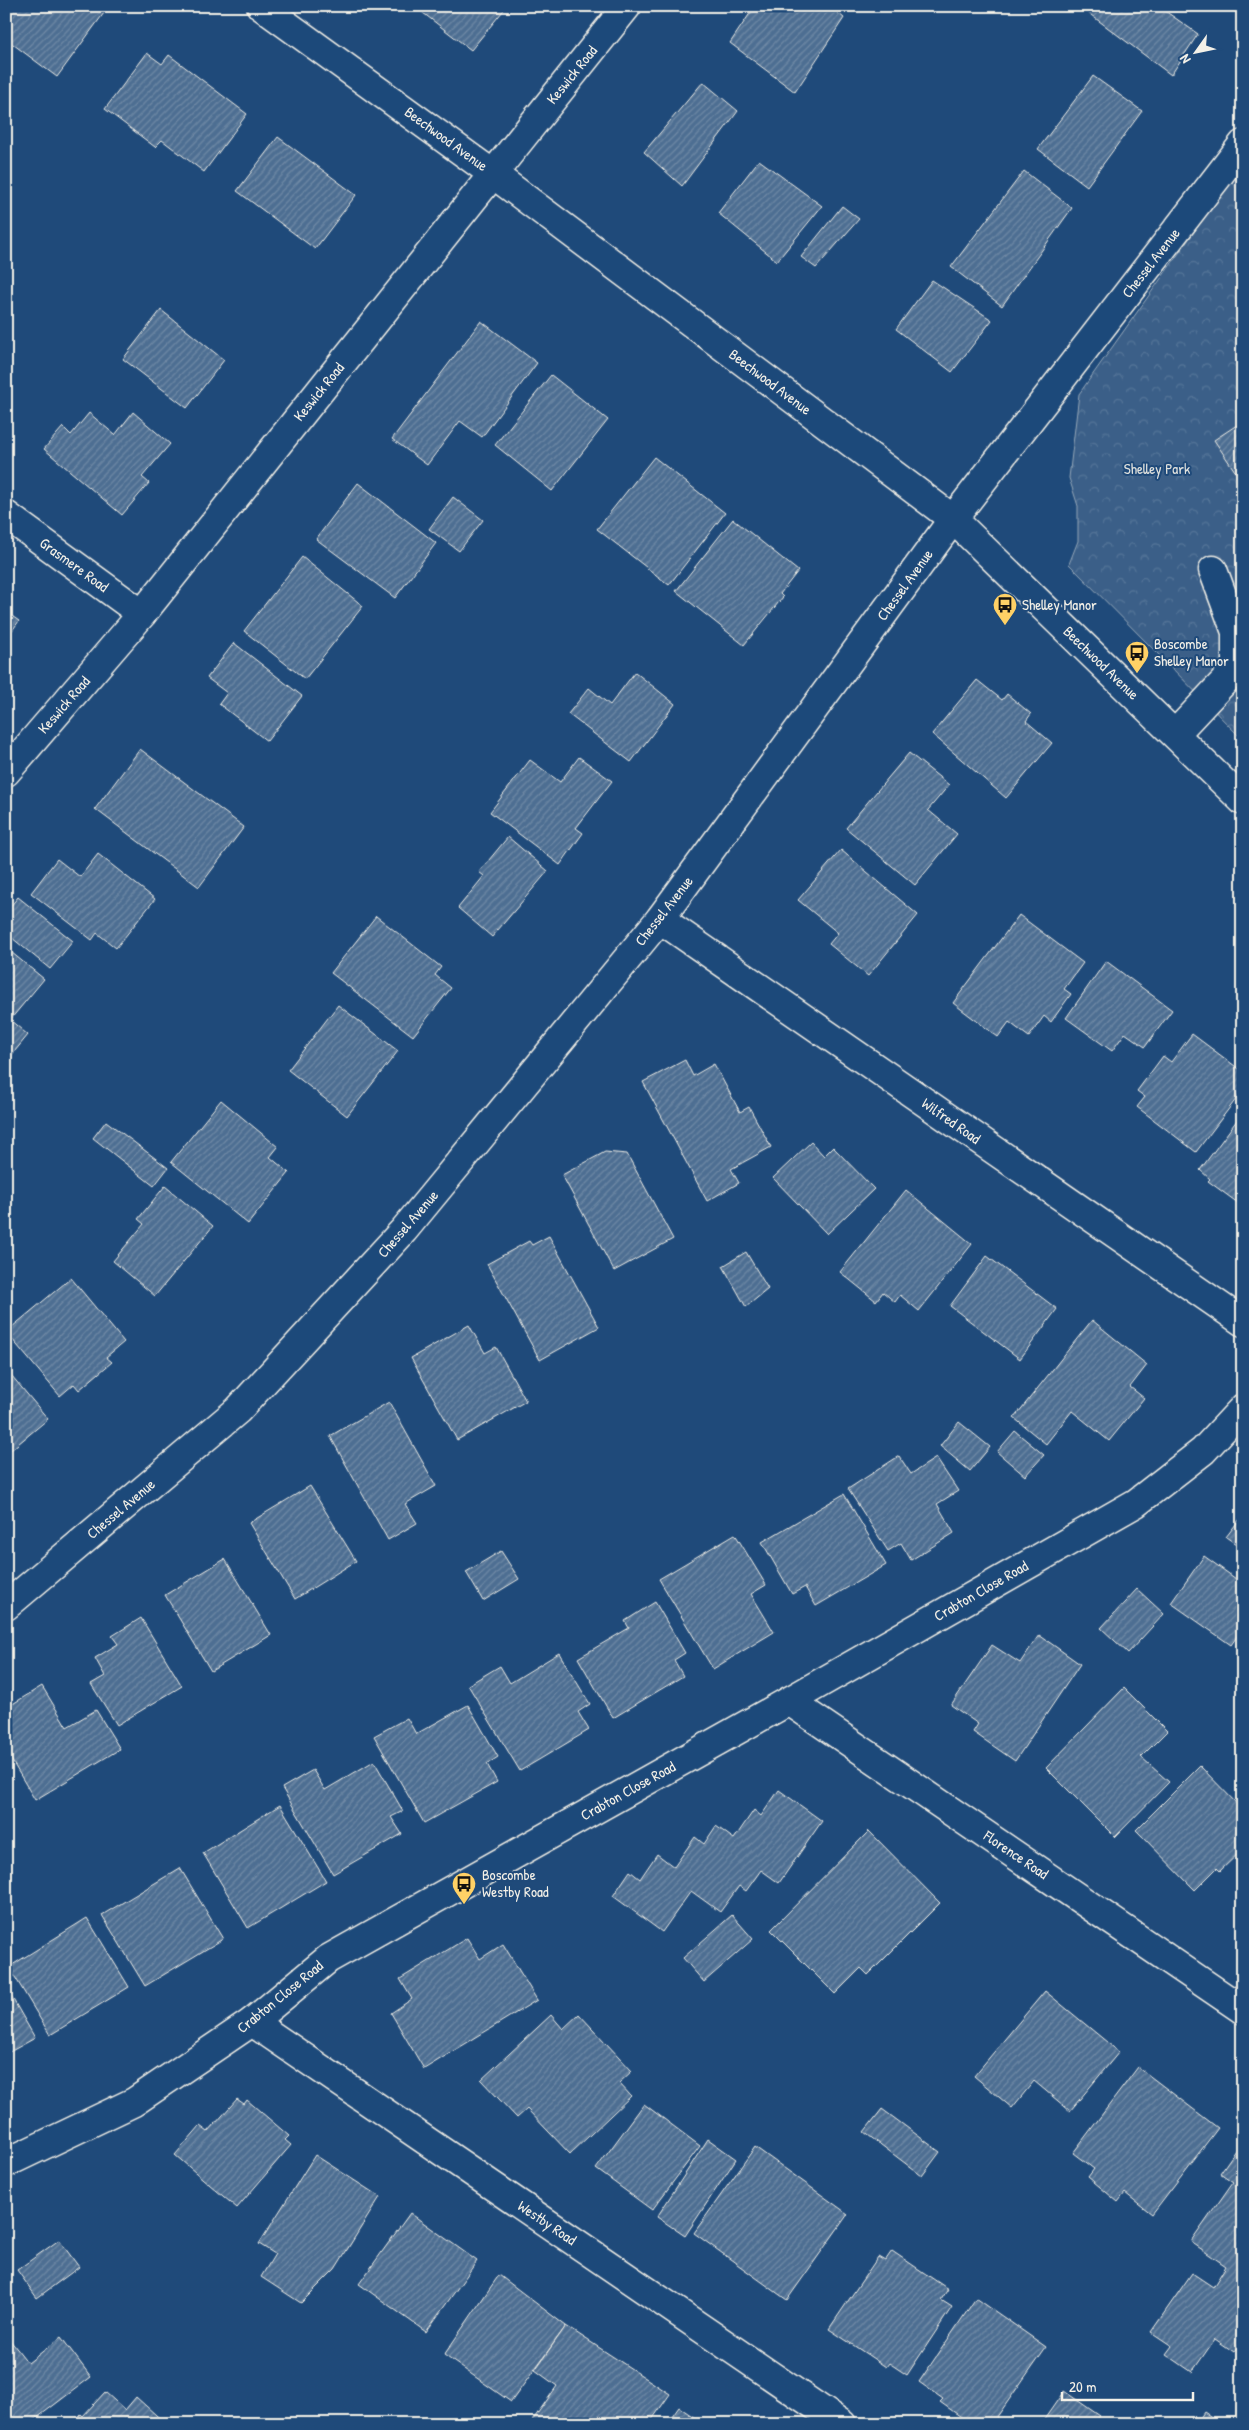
<svg xmlns="http://www.w3.org/2000/svg" width="1249" height="2430" viewBox="0 0 1249 2430" font-family="'Patrick Hand',sans-serif">
  <style>
    .forest { fill: url(#forest-crowns); stroke: #97a8b8 }
    .building { fill: url(#building-hatch); stroke: #f4f1e8 }
    .lines { fill: none; stroke-linecap: round; stroke-linejoin: round }
    .minor-casing { stroke: #f4f1e8; stroke-width: 31 }
    .minor { stroke: #1f4a7a; stroke-width: 28 }
    .labels { text-anchor: middle; stroke-width: 4; stroke-linejoin: round; paint-order: stroke }
    .street-label { font-size: 15px; fill: #f4f1e8; stroke: #1f4a7a }
    .park-label { font-size: 15px; fill: #e1e2de; stroke: #1f4a7a }
    .poi-label { font-size: 15px; fill: #f4f1e8; stroke: #1f4a7a; text-anchor: start }
  </style>
  <defs>
    <pattern id="forest-crowns" width="20" height="18" patternUnits="userSpaceOnUse" patternTransform="scale(1.25)"><rect width="20" height="18" fill="#3a5f88"/><path d="M2 6a3 3 0 1 1 6 0M12 15a3 3 0 1 1 6 0" fill="none" stroke="#577699"/></pattern>
    <pattern id="building-hatch" width="6" height="6" patternUnits="userSpaceOnUse" patternTransform="scale(1.25)"><rect width="6" height="6" fill="#4d6e92"/><path d="M-1 1l2-2M0 6l6-6M5 7l2-2" fill="none" stroke="#708aa6"/></pattern>
  </defs>
  <rect width="100%" height="100%" fill="#1f4a7a"/>
  <filter id="ink" filterUnits="userSpaceOnUse"><feTurbulence type="fractalNoise" baseFrequency=".02" numOctaves="2"/><feDisplacementMap in="SourceGraphic" scale="10" xChannelSelector="R" yChannelSelector="G"/><feConvolveMatrix kernelMatrix="1 2 1 2 8 2 1 2 1" color-interpolation-filters="sRGB"/></filter>
  <g filter="url(#ink)">
    <path class="forest" d="M1243,163V740L1069,564L1078,541V506L1069,478L1079,394Z"/>
    <g class="building">
      <path d="M6,6H96L104,13L57,77L6,39Z"/>
      <path d="M414,6H507L471,50Z"/>
      <path d="M755,6H829L844,18L795,92L730,43Z"/>
      <path d="M1079,6H1158L1198,34L1171,75Z"/>
      <path d="M147,53L162,64L169,55L247,114L204,172L162,140L155,147L105,109Z"/>
      <path d="M1093,76L1142,111L1087,186L1038,149Z"/>
      <path d="M703,82L738,111L682,186L644,152Z"/>
      <path d="M278,137L356,195L315,249L237,191Z"/>
      <path d="M759,160L822,206L777,261L718,213Z"/>
      <path d="M1024,171L1072,208L1002,306L951,267Z"/>
      <path d="M842,206L859,219L816,268L801,257Z"/>
      <path d="M932,280L992,320L952,372L896,329Z"/>
      <path d="M161,310L224,360L187,408L123,359Z"/>
      <path d="M481,321L537,363L482,437L460,421L427,465L392,439Z"/>
      <path d="M551,375L608,420L552,491L495,445Z"/>
      <path d="M133,412L170,444L142,477L149,483L122,515L44,449L63,427L71,435L89,413L115,435Z"/>
      <path d="M1243,421V483L1214,440Z"/>
      <path d="M654,457L725,513L669,585L597,529Z"/>
      <path d="M358,483L436,543L395,598L316,539Z"/>
      <path d="M453,497L483,520L459,551L429,529Z"/>
      <path d="M733,519L798,571L780,594L783,597L744,645L676,591Z"/>
      <path d="M302,557L363,606L305,679L244,631Z"/>
      <path d="M6,612L19,621L6,639Z"/>
      <path d="M234,643L302,696L267,741L219,704L227,693L207,678Z"/>
      <path d="M635,672L675,704L631,762L568,714L589,688L610,705Z"/>
      <path d="M977,680L1002,700L1007,694L1031,714L1026,721L1052,743L1006,798L932,734Z"/>
      <path d="M140,749L244,827L199,887L95,809Z"/>
      <path d="M909,753L949,785L928,810L957,834L915,885L846,828Z"/>
      <path d="M579,757L612,781L576,828L583,833L560,865L490,812L530,760L560,782Z"/>
      <path d="M508,837L548,871L492,937L458,908L484,876L479,872Z"/>
      <path d="M841,850L918,915L868,976L829,944L838,933L798,900Z"/>
      <path d="M98,854L155,899L116,948L97,933L92,940L31,893L57,859L80,877Z"/>
      <path d="M18,897L73,941L50,969L6,933V912Z"/>
      <path d="M1019,915L1083,963L1064,989L1071,994L1051,1022L1044,1016L1029,1037L1009,1022L998,1037L953,1003Z"/>
      <path d="M376,916L441,967L435,975L451,988L413,1036L331,973Z"/>
      <path d="M6,948L44,979L10,1020L28,1035L10,1057L6,1054Z"/>
      <path d="M1106,961L1172,1010L1145,1047L1125,1033L1112,1051L1066,1018Z"/>
      <path d="M338,1005L398,1051L347,1116L288,1070Z"/>
      <path d="M1192,1034L1243,1072V1090L1196,1152L1137,1107L1145,1097L1137,1091L1163,1056L1171,1062Z"/>
      <path d="M685,1060L693,1076L714,1064L740,1112L749,1107L771,1147L731,1169L739,1183L707,1201L643,1082Z"/>
      <path d="M221,1100L278,1147L270,1157L289,1173L248,1224L171,1162Z"/>
      <path d="M1243,1112V1204L1242,1206L1208,1181L1210,1179L1200,1170Z"/>
      <path d="M106,1121L168,1168L154,1186L93,1138Z"/>
      <path d="M811,1142L824,1156L833,1147L874,1189L827,1234L773,1178Z"/>
      <path d="M605,1152L627,1154L673,1239L614,1271L562,1175Z"/>
      <path d="M165,1186L213,1226L155,1296L113,1261L144,1224L138,1219Z"/>
      <path d="M906,1190L972,1244L919,1311L900,1295L895,1302L883,1292L876,1301L840,1272Z"/>
      <path d="M549,1236L599,1327L540,1360L487,1264L529,1241L532,1245Z"/>
      <path d="M746,1252L768,1289L746,1307L723,1266Z"/>
      <path d="M987,1256L1057,1309L1020,1359L950,1306Z"/>
      <path d="M71,1278L124,1342L106,1357L112,1362L79,1390L74,1384L60,1396L6,1332Z"/>
      <path d="M1092,1320L1147,1365L1130,1387L1144,1398L1109,1441L1072,1411L1046,1444L1014,1418Z"/>
      <path d="M469,1325L485,1353L496,1347L526,1401L457,1440L411,1358Z"/>
      <path d="M6,1369L48,1419L6,1454Z"/>
      <path d="M389,1402L436,1486L405,1504L417,1523L388,1540L330,1436Z"/>
      <path d="M959,1422L990,1447L970,1471L940,1446Z"/>
      <path d="M1015,1431L1044,1455L1025,1476L997,1452Z"/>
      <path d="M899,1456L911,1474L936,1458L958,1491L937,1504L954,1533L911,1560L901,1543L888,1551L848,1489Z"/>
      <path d="M310,1486L356,1561L295,1599L249,1523Z"/>
      <path d="M844,1494L886,1565L816,1606L805,1587L792,1594L762,1542Z"/>
      <path d="M1243,1515V1549L1226,1537Z"/>
      <path d="M735,1534L766,1585L751,1594L774,1632L713,1669L659,1579Z"/>
      <path d="M501,1551L519,1579L483,1601L466,1572Z"/>
      <path d="M1204,1556L1243,1584V1628L1231,1645L1171,1603Z"/>
      <path d="M225,1559L271,1635L211,1671L165,1595Z"/>
      <path d="M1137,1589L1164,1614L1128,1653L1101,1628Z"/>
      <path d="M655,1602L685,1653L674,1660L683,1676L613,1718L578,1658L629,1628L625,1621Z"/>
      <path d="M141,1618L182,1686L117,1725L91,1684L105,1676L95,1658L118,1644L112,1636Z"/>
      <path d="M1039,1635L1080,1664L1015,1761L973,1732L978,1724L951,1705L992,1645L1020,1663Z"/>
      <path d="M559,1653L590,1704L578,1712L589,1730L520,1771L468,1685L500,1666L510,1683Z"/>
      <path d="M42,1686L67,1727L96,1710L120,1749L35,1800L6,1751V1708Z"/>
      <path d="M1124,1688L1167,1731L1141,1757L1169,1782L1115,1837L1046,1768Z"/>
      <path d="M468,1705L498,1757L487,1764L497,1782L424,1823L374,1736L407,1718L416,1734Z"/>
      <path d="M374,1761L403,1811L391,1817L402,1834L333,1874L282,1788L313,1770L325,1790Z"/>
      <path d="M1200,1766L1243,1810V1849L1220,1871L1217,1868L1195,1890L1136,1830Z"/>
      <path d="M779,1790L822,1821L779,1883L761,1870L746,1891L739,1886L720,1912L691,1891L662,1932L613,1896L630,1871L640,1879L657,1854L674,1867L695,1837L704,1844L716,1826L734,1839L754,1810L761,1816Z"/>
      <path d="M280,1805L326,1881L248,1928L203,1853Z"/>
      <path d="M869,1831L940,1903L868,1975L861,1968L835,1994L771,1930Z"/>
      <path d="M180,1868L223,1939L145,1986L102,1915Z"/>
      <path d="M732,1915L753,1939L704,1982L683,1958Z"/>
      <path d="M87,1918L129,1987L50,2035L9,1967Z"/>
      <path d="M467,1938L480,1959L503,1944L537,2000L424,2069L391,2013L412,1999L400,1979Z"/>
      <path d="M6,1987L35,2038L6,2054Z"/>
      <path d="M1045,1991L1119,2052L1070,2111L1034,2081L1012,2108L974,2076Z"/>
      <path d="M579,2014L632,2071L619,2083L631,2096L570,2154L527,2109L517,2118L481,2080L551,2015L563,2029Z"/>
      <path d="M1138,2067L1218,2128L1152,2214L1125,2193L1118,2202L1088,2177L1094,2169L1073,2153Z"/>
      <path d="M237,2099L244,2104L247,2100L289,2136L285,2140L291,2145L237,2208L175,2155L200,2126L208,2132Z"/>
      <path d="M644,2104L700,2146L652,2210L596,2169Z"/>
      <path d="M882,2109L940,2152L922,2176L864,2132Z"/>
      <path d="M708,2139L736,2159L685,2236L657,2217Z"/>
      <path d="M1243,2140V2304L1240,2307L1243,2309V2339L1234,2352L1215,2339L1192,2372L1166,2354L1172,2346L1151,2332L1192,2273L1213,2287L1226,2266L1191,2242L1233,2182L1220,2173Z"/>
      <path d="M755,2147L848,2214L787,2300L694,2233Z"/>
      <path d="M315,2155L380,2197L335,2269L301,2303L261,2277L275,2254L259,2244Z"/>
      <path d="M410,2213L477,2261L426,2332L359,2284Z"/>
      <path d="M59,2240L79,2267L37,2298L17,2270Z"/>
      <path d="M892,2251L948,2289L941,2300L952,2307L907,2375L889,2363L886,2367L829,2329L878,2257L885,2261Z"/>
      <path d="M499,2275L566,2326L511,2402L444,2355Z"/>
      <path d="M976,2298L1046,2347L992,2424H971L940,2402L943,2399L919,2382Z"/>
      <path d="M566,2326L670,2394L649,2424H530L557,2386L535,2370Z"/>
      <path d="M6,2335L28,2363L61,2337L91,2377L29,2424H6Z"/>
      <path d="M1064,2391L1100,2416L1094,2424H1041Z"/>
      <path d="M105,2392L125,2410L136,2397L166,2424H72L81,2414L83,2416Z"/>
      <path d="M679,2407L704,2424H667Z"/>
      <path d="M1204,2412L1222,2424H1196Z"/>
    </g>
    <g class="lines">
      <defs>
        <g id="minor">
          <path d="M261,6L493,174L953,519L1243,801"/>
          <path d="M6,515L142,614"/>
          <path d="M1175,734L1236,669V632L1213,570"/>
          <path d="M6,772L142,614L627,6"/>
          <path d="M660,919L1243,1322"/>
          <path d="M6,1606L238,1410L404,1230L660,919L953,519L1243,144"/>
          <path d="M789,1701L1243,2010"/>
          <path d="M252,2022L842,2424"/>
          <path d="M6,2163L134,2102L252,2022L328,1959L789,1701L1136,1503L1203,1451L1243,1408"/>
        </g>
      </defs>
      <use href="#minor" class="minor-casing"/>
      <use href="#minor" class="minor"/>
    </g>
  </g>
  <defs>
    <symbol id="bus-pin" viewBox="-11 -11 22 30"><path d="M0 17L-7.5 6A9.5 9.5 0 1 1 7.5 6Z" fill="#ffd166" stroke="#1f4a7a"/><path d="M-5-6H5V4H4V6H2V4H-2V6H-4V4H-5ZM-3.5-4V0h7V-4ZM-3.5 1.2v1.5H-2V1.2ZM2 1.2v1.5H3.5V1.2Z" fill="#111"/></symbol>
  </defs>
  <g fill-rule="evenodd">
    <use href="#bus-pin" x="991" y="591" width="28" height="38"/>
    <use href="#bus-pin" x="1123" y="639" width="28" height="38"/>
    <use href="#bus-pin" x="450" y="1870" width="28" height="38"/>
  </g>
  <g class="labels">
    <g class="street-label">
      <text transform="translate(572 75) rotate(-51)" y="5">Keswick Road</text>
      <text transform="translate(446 139) rotate(36)" y="5">Beechwood Avenue</text>
      <text transform="translate(1151 263) rotate(-52)" y="5">Chessel Avenue</text>
      <text transform="translate(770 382) rotate(37)" y="5">Beechwood Avenue</text>
      <text transform="translate(319 392) rotate(-51)" y="5">Keswick Road</text>
      <text transform="translate(74 565) rotate(36)" y="5">Grasmere Road</text>
      <text transform="translate(905 585) rotate(-54)" y="5">Chessel Avenue</text>
      <text transform="translate(1101 663) rotate(44)" y="5">Beechwood Avenue</text>
      <text transform="translate(64 705) rotate(-49)" y="5">Keswick Road</text>
      <text transform="translate(664 911) rotate(-52)" y="5">Chessel Avenue</text>
      <text transform="translate(951 1121) rotate(35)" y="5">Wilfred Road</text>
      <text transform="translate(408 1224) rotate(-49)" y="5">Chessel Avenue</text>
      <text transform="translate(121 1509) rotate(-40)" y="5">Chessel Avenue</text>
      <text transform="translate(981 1591) rotate(-30)" y="5">Crabton Close Road</text>
      <text transform="translate(628 1791) rotate(-29)" y="5">Crabton Close Road</text>
      <text transform="translate(1016 1855) rotate(34)" y="5">Florence Road</text>
      <text transform="translate(280 1997) rotate(-39)" y="5">Crabton Close Road</text>
      <text transform="translate(547 2223) rotate(34)" y="5">Westby Road</text>
    </g>
    <g class="park-label">
      <text x="1157" y="474">Shelley Park</text>
    </g>
    <g class="poi-label">
      <text x="1022" y="610">Shelley Manor</text>
      <text x="1154" y="649">Boscombe<tspan x="1154" dy="17">Shelley Manor</tspan></text>
      <text x="482" y="1880">Boscombe<tspan x="482" dy="17">Westby Road</tspan></text>
    </g>
  </g>
  <rect width="1249" height="2430" fill="none" stroke="#1f4a7a" stroke-width="25"/>
  <rect x="12" y="12" width="1224" height="2405" fill="none" stroke="#f4f1e8" stroke-width="2" filter="url(#ink)"/>
  <g transform="translate(1196 52) rotate(237)" stroke="#1f4a7a" stroke-width="4" paint-order="stroke">
  <path d="M0-4L9 19L0 12L-9 19Z" fill="#f4f1e8"/>
  <text y="-8" font-size="14" font-weight="bold" text-anchor="middle" fill="#f4f1e8">N</text>
  </g>
  <path d="M1062 2392v8h131v-8" fill="none" stroke="#f4f1e8" stroke-width="2.5"/>
  <text x="1069" y="2392" font-size="15" fill="#f4f1e8" stroke="#1f4a7a" stroke-width="4" paint-order="stroke">20 m</text>
</svg>
